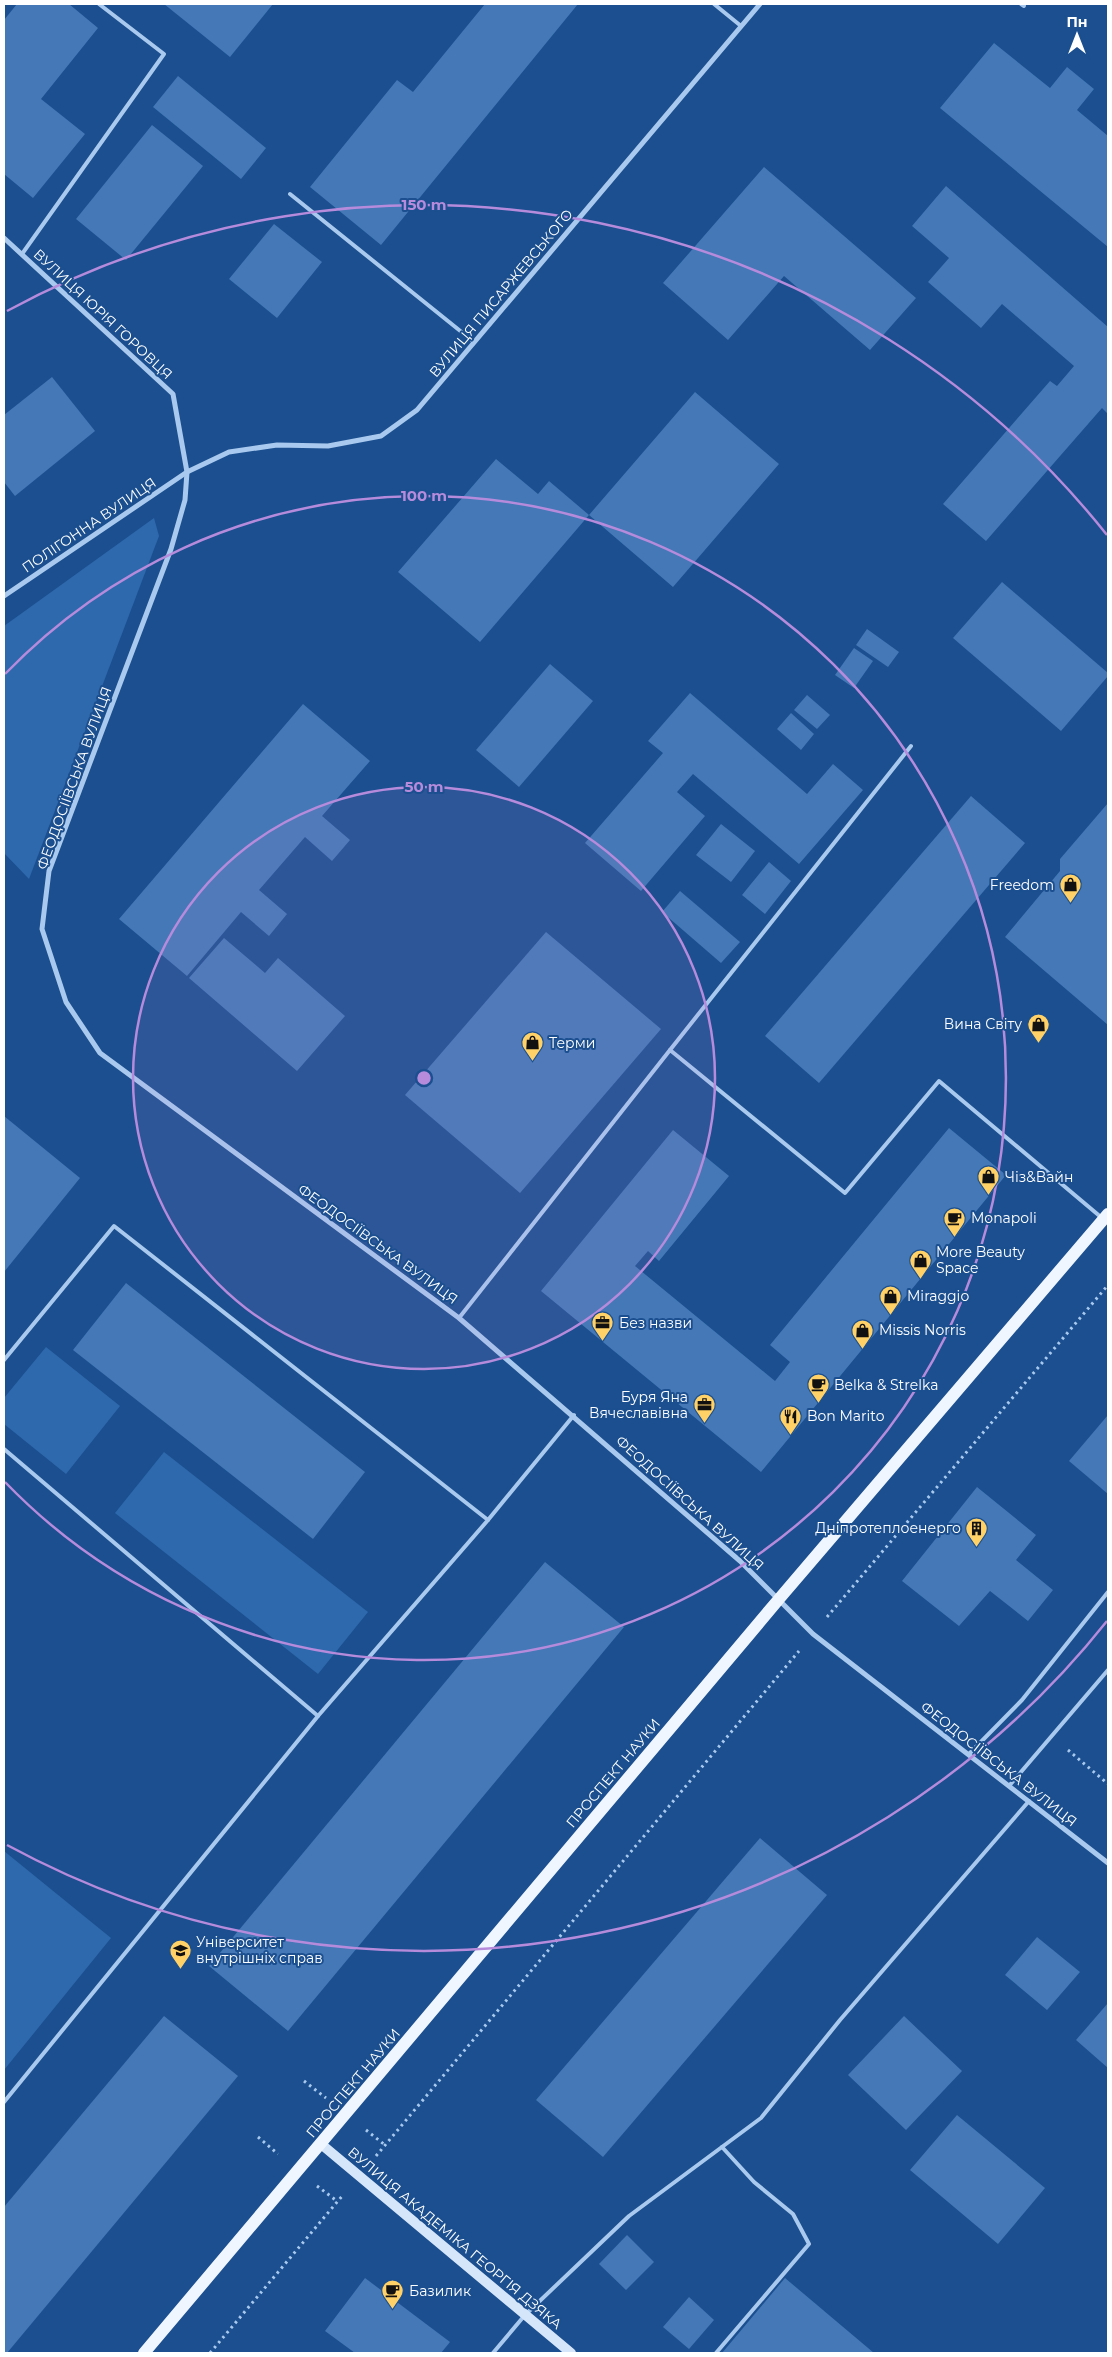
<svg xmlns="http://www.w3.org/2000/svg" width="1112" height="2357" viewBox="0 0 1112 2357" font-family="Montserrat,sans-serif">
  <style>
    .green { fill: #2e69ad }
    .building { fill: #4478b7 }
    .lines { fill: none; stroke-linecap: round; stroke-linejoin: round }
    .path { stroke: #a9c9ee; stroke-width: 3; stroke-dasharray: 2.5 4; stroke-linecap: butt }
    .service { stroke: #a9c9ee; stroke-width: 4 }
    .minor { stroke: #a9c9ee; stroke-width: 5 }
    .secondary { stroke: #d6e6fa; stroke-width: 10 }
    .primary { stroke: #f0f6ff; stroke-width: 12 }
    .ring { fill: none; stroke: #b68bdc; stroke-width: 2.5 }
    .labels { text-anchor: middle; stroke-width: 4; stroke-linejoin: round; paint-order: stroke }
    .street-label { font-size: 14px; fill: #fff; stroke: #1b4f8f }
    .poi-label { font-size: 14px; fill: #fff; stroke: #1b4f8f; text-anchor: start }
    .centre { fill: #b68bdc; stroke: #1b4f8f; stroke-width: 2.5 }
    .ring-label { font-size: 15px; text-anchor: middle; font-weight: bold; fill: #b68bdc; stroke: #1b4f8f; stroke-width: 4; stroke-linejoin: round; paint-order: stroke }
  </style>
  <rect width="100%" height="100%" fill="#1b4f8f"/>
  <g class="green">
    <path d="M154,518L159,536L29,879L4,853V626Z"/>
    <path d="M46,1347L120,1406L66,1474L4,1424V1398Z"/>
    <path d="M164,1452L368,1612L318,1674L115,1513Z"/>
    <path d="M4,1851L111,1938L4,2070Z"/>
  </g>
  <g class="building">
    <path d="M17,4H69L98,28L41,99L85,134L33,198L4,174V20Z"/>
    <path d="M164,4H273L230,57Z"/>
    <path d="M485,4H578L381,245L310,187L397,80L413,92Z"/>
    <path d="M994,43L1050,88L1067,67L1094,89L1077,110L1108,136V247L940,108Z"/>
    <path d="M178,76L266,148L241,179L153,107Z"/>
    <path d="M152,125L203,166L126,260L76,219Z"/>
    <path d="M764,167L916,298L870,350L784,276L728,340L663,283Z"/>
    <path d="M946,186L1108,327V414L1102,408L986,541L943,504L1050,381L1057,386L1074,366L1002,304L981,328L928,282L949,258L912,226Z"/>
    <path d="M274,224L322,262L277,318L229,279Z"/>
    <path d="M52,377L95,431L15,496L4,482V415Z"/>
    <path d="M695,392L779,464L673,587L589,515L480,642L398,572L496,459L538,494L549,481L589,515Z"/>
    <path d="M1002,582L1108,673V676L1061,731L953,638Z"/>
    <path d="M867,629L899,652L888,667L856,645Z"/>
    <path d="M854,648L873,661L854,688L835,675Z"/>
    <path d="M550,664L593,701L519,787L476,750Z"/>
    <path d="M690,693L807,794L833,764L863,790L799,864L693,774L677,792L705,816L641,891L585,843L663,753L648,741Z"/>
    <path d="M807,695L830,715L817,729L794,710Z"/>
    <path d="M303,704L370,761L322,816L350,840L332,861L305,837L259,890L287,914L269,936L241,912L187,976L119,919Z"/>
    <path d="M791,713L814,734L801,750L777,729Z"/>
    <path d="M971,796L1025,843L819,1083L765,1036Z"/>
    <path d="M1108,803V1025L1005,937L1060,871V859Z"/>
    <path d="M721,824L755,851L731,882L696,855Z"/>
    <path d="M769,862L791,881L765,914L742,895Z"/>
    <path d="M680,891L740,942L721,963L662,912Z"/>
    <path d="M546,932L661,1029L520,1193L405,1095Z"/>
    <path d="M224,938L265,973L278,958L345,1016L297,1071L189,978Z"/>
    <path d="M4,1116L80,1178L4,1272Z"/>
    <path d="M949,1128L1006,1175L761,1472L541,1291L673,1130L729,1176L659,1261L648,1251L635,1266L775,1381L790,1362L770,1345Z"/>
    <path d="M126,1283L365,1472L313,1539L73,1350Z"/>
    <path d="M1108,1415V1494L1069,1461Z"/>
    <path d="M977,1487L1036,1535L1016,1560L1053,1590L1028,1621L990,1591L959,1626L902,1581Z"/>
    <path d="M545,1562L624,1627L288,2031L209,1966Z"/>
    <path d="M760,1838L827,1895L603,2157L536,2100Z"/>
    <path d="M1037,1937L1080,1972L1047,2010L1005,1975Z"/>
    <path d="M1108,2003V2068L1076,2040Z"/>
    <path d="M164,2016L238,2076L7,2353H4V2207Z"/>
    <path d="M904,2016L962,2071L906,2130L848,2075Z"/>
    <path d="M957,2115L1045,2188L998,2244L910,2170Z"/>
    <path d="M627,2235L654,2262L626,2290L599,2264Z"/>
    <path d="M365,2278L450,2342L441,2353H355L325,2331Z"/>
    <path d="M785,2278L874,2353H722Z"/>
    <path d="M689,2297L714,2320L689,2349L663,2327Z"/>
  </g>
  <g class="lines">
    <g class="path">
      <path d="M827,1617L1108,1285"/>
      <path d="M1068,1750L1108,1784"/>
      <path d="M304,2081L326,2098"/>
      <path d="M366,2130L385,2145"/>
      <path d="M258,2137L278,2154"/>
      <path d="M376,2156L799,1651"/>
      <path d="M317,2186L337,2201"/>
      <path d="M210,2353L343,2195"/>
    </g>
    <g class="service">
      <path d="M714,4L741,26"/>
      <path d="M1021,4L1024,6"/>
      <path d="M290,194L474,342"/>
      <path d="M22,254L164,54L99,4"/>
      <path d="M670,1050L911,746"/>
      <path d="M459,1318L670,1050L845,1193L939,1081L1102,1218"/>
      <path d="M4,1360L114,1226L488,1520L318,1716L4,2102"/>
      <path d="M4,1449L318,1716"/>
      <path d="M488,1520L574,1415"/>
      <path d="M969,1754L1022,1700L1108,1592"/>
      <path d="M1009,1786L1108,1670"/>
      <path d="M493,2353L525,2315L629,2216L761,2118L840,2020L1029,1801"/>
      <path d="M716,2353L809,2244L793,2214L754,2182L722,2147"/>
    </g>
    <g class="minor">
      <path d="M4,238L173,394L187,472L185,500L171,549L49,871L42,929L66,1002L100,1053L459,1318L740,1561L813,1634L1108,1863"/>
      <path d="M4,596L187,472L229,452L277,445L328,446L381,436L417,410L760,4"/>
    </g>
    <path class="secondary" d="M321,2144L571,2353"/>
    <path class="primary" d="M144,2353L779,1599L1108,1214"/>
  </g>
  <circle cx="424" cy="1078" r="291" fill="#b68bdc" fill-opacity=".12"/>
  <g class="ring">
    <circle cx="424" cy="1078" r="291"/>
    <path d="M5 674A582 582 0 1 1 5 1482"/>
    <path d="M1107 1621A873 873 0 0 1 7 1845M7 311A873 873 0 0 1 1107 535"/>
  </g>
  <defs>
    <symbol id="shop-pin" viewBox="-11 -11 22 30"><path d="M0 17L-7.5 6A9.5 9.5 0 1 1 7.5 6Z" fill="#ffd166" stroke="#1b4f8f"/><path d="M-5-2.5h2.3a2.7 3.5 0 0 1 5.4 0H5L5.5 6h-11ZM-1.5-2.5h3a1.5 2.3 0 0 0-3 0Z" fill="#111"/></symbol>
    <symbol id="cafe-pin" viewBox="-11 -11 22 30"><path d="M0 17L-7.5 6A9.5 9.5 0 1 1 7.5 6Z" fill="#ffd166" stroke="#1b4f8f"/><path d="M-5.5-4.5H6V0H3Q3 3.5 0 3.5H-2.5Q-5.5 3.5-5.5 0ZM3-3.2v2h1.7v-2ZM-6 4.5H4V6H-6Z" fill="#111"/></symbol>
    <symbol id="office-pin" viewBox="-11 -11 22 30"><path d="M0 17L-7.5 6A9.5 9.5 0 1 1 7.5 6Z" fill="#ffd166" stroke="#1b4f8f"/><path d="M-6-3h4V-5.5h4V-3h4V5H-6ZM-1-4.5V-3h2v-1.5ZM-6 0V1H6V0Z" fill="#111"/></symbol>
    <symbol id="restaurant-pin" viewBox="-11 -11 22 30"><path d="M0 17L-7.5 6A9.5 9.5 0 1 1 7.5 6Z" fill="#ffd166" stroke="#1b4f8f"/><path d="M-5-6h1v4h1v-4h1v4h1v-4h1v5L-1.5 .5V6h-2V.5L-5-1ZM5-6V6H3V1.5H1.5Q1.5-4 5-6Z" fill="#111"/></symbol>
    <symbol id="building-pin" viewBox="-11 -11 22 30"><path d="M0 17L-7.5 6A9.5 9.5 0 1 1 7.5 6Z" fill="#ffd166" stroke="#1b4f8f"/><path d="M-4-6H4V6H1V3H-1V6H-4ZM-2.5-4.3h1.7v1.8h-1.7ZM.8-4.3h1.7v1.8H.8ZM-2.5-1h1.7V.8h-1.7ZM.8-1h1.7V.8H.8Z" fill="#111"/></symbol>
    <symbol id="university-pin" viewBox="-11 -11 22 30"><path d="M0 17L-7.5 6A9.5 9.5 0 1 1 7.5 6Z" fill="#ffd166" stroke="#1b4f8f"/><path d="M0-5L7-2L0 1L-7-2ZM-4 1L0 2.5L4 1V4Q0 6-4 4Z" fill="#111"/></symbol>
  </defs>
  <g fill-rule="evenodd">
    <use href="#shop-pin" x="1058" y="872" width="25" height="34"/>
    <use href="#shop-pin" x="1026" y="1012" width="25" height="34"/>
    <use href="#shop-pin" x="520" y="1030" width="25" height="34"/>
    <use href="#shop-pin" x="976" y="1164" width="25" height="34"/>
    <use href="#cafe-pin" x="942" y="1206" width="25" height="34"/>
    <use href="#shop-pin" x="908" y="1248" width="25" height="34"/>
    <use href="#shop-pin" x="878" y="1284" width="25" height="34"/>
    <use href="#office-pin" x="590" y="1310" width="25" height="34"/>
    <use href="#shop-pin" x="850" y="1318" width="25" height="34"/>
    <use href="#cafe-pin" x="806" y="1372" width="25" height="34"/>
    <use href="#office-pin" x="692" y="1392" width="25" height="34"/>
    <use href="#restaurant-pin" x="778" y="1404" width="25" height="34"/>
    <use href="#building-pin" x="964" y="1516" width="25" height="34"/>
    <use href="#university-pin" x="168" y="1938" width="25" height="34"/>
    <use href="#cafe-pin" x="380" y="2278" width="25" height="34"/>
  </g>
  <g class="labels">
    <g class="street-label">
      <text transform="translate(501 293) rotate(-50)" y="5">ВУЛИЦЯ ПИСАРЖЕВСЬКОГО</text>
      <text transform="translate(103 314) rotate(43)" y="5">ВУЛИЦЯ ЮРІЯ ГОРОВЦЯ</text>
      <text transform="translate(89 525) rotate(-34)" y="5">ПОЛІГОННА ВУЛИЦЯ</text>
      <text transform="translate(74 778) rotate(-70)" y="5">ФЕОДОСІЇВСЬКА ВУЛИЦЯ</text>
      <text transform="translate(378 1244) rotate(36)" y="5">ФЕОДОСІЇВСЬКА ВУЛИЦЯ</text>
      <text transform="translate(690 1503) rotate(42)" y="5">ФЕОДОСІЇВСЬКА ВУЛИЦЯ</text>
      <text transform="translate(999 1764) rotate(38)" y="5">ФЕОДОСІЇВСЬКА ВУЛИЦЯ</text>
      <text transform="translate(613 1773) rotate(-50)" y="5">ПРОСПЕКТ НАУКИ</text>
      <text transform="translate(353 2083) rotate(-50)" y="5">ПРОСПЕКТ НАУКИ</text>
      <text transform="translate(455 2238) rotate(40)" y="5">ВУЛИЦЯ АКАДЕМІКА ГЕОРГІЯ ДЗЯКА</text>
    </g>
    <g class="poi-label">
      <text x="1054" y="890" text-anchor="end">Freedom</text>
      <text x="1022" y="1029" text-anchor="end">Вина Світу</text>
      <text x="549" y="1048">Терми</text>
      <text x="1005" y="1182">Чіз&amp;Вайн</text>
      <text x="971" y="1223">Monapoli</text>
      <text x="936" y="1257">More Beauty<tspan x="936" dy="16">Space</tspan></text>
      <text x="907" y="1301">Miraggio</text>
      <text x="619" y="1328">Без назви</text>
      <text x="879" y="1335">Missis Norris</text>
      <text x="834" y="1390">Belka &amp; Strelka</text>
      <text x="688" y="1402" text-anchor="end">Буря Яна<tspan x="688" dy="16">Вячеславівна</tspan></text>
      <text x="807" y="1421">Bon Marito</text>
      <text x="961" y="1533" text-anchor="end">Дніпротеплоенерго</text>
      <text x="196" y="1947">Університет<tspan x="196" dy="16">внутрішніх справ</tspan></text>
      <text x="409" y="2296">Базилик</text>
    </g>
  </g>
  <circle cx="424" cy="1078" r="8" class="centre"/>
  <g class="ring-label">
    <text x="424" y="210">150 m</text>
    <text x="424" y="501">100 m</text>
    <text x="424" y="792">50 m</text>
  </g>
  <rect width="1112" height="2357" fill="none" stroke="#ffffff" stroke-width="10"/>
  <g transform="translate(1077 35)" stroke="#1b4f8f" stroke-width="4" paint-order="stroke">
  <path d="M0-4L9 19L0 12L-9 19Z" fill="#ffffff"/>
  <text y="-8" font-size="14" font-weight="bold" text-anchor="middle" fill="#ffffff">Пн</text>
  </g>
</svg>
